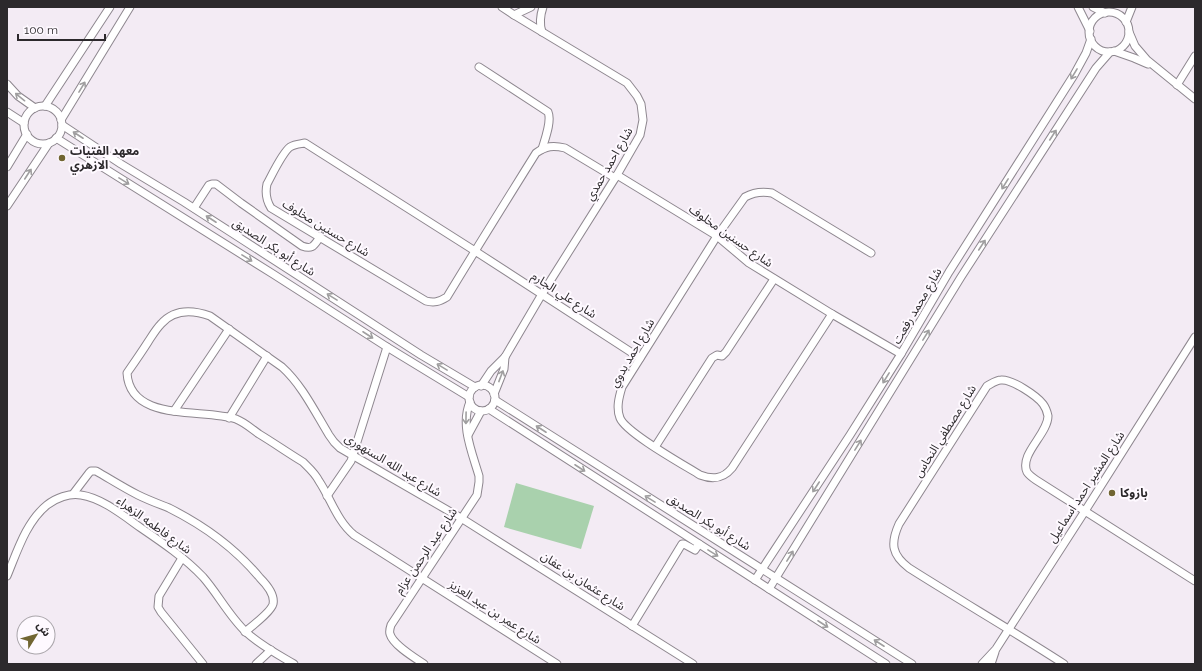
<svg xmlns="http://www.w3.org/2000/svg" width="1202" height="671" viewBox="0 0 1202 671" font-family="Raleway,'Noto Sans Arabic',sans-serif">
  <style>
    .green { fill: #a9d1ad }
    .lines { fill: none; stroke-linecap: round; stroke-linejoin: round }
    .minor-casing { stroke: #8e878f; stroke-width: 9 }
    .minor { stroke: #fff; stroke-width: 7 }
    .oneway { stroke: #a09fa0 }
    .poi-dot { fill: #716532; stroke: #fef9ff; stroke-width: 1.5 }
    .labels { text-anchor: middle; stroke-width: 4; stroke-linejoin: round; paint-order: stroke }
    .poi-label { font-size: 12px; font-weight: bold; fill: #2c292c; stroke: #fef9ff; text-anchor: start }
    .street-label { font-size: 12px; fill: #2c292c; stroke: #fef9ff }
  </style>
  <rect width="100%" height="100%" fill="#f3ebf4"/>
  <path class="green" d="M516,483L594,506L581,549L504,527Z"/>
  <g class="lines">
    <defs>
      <g id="minor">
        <path d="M1078,7L1090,31"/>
        <path d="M1093,7L1105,13"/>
        <circle cx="1109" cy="32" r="20"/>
        <path d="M514,15L531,7"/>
        <path d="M1126,22L1132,7"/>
        <path d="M542,32C539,23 540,16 543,7"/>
        <path d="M1129,32L1135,46L1147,60L1195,99"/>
        <path d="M1114,51L1134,58L1148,64"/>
        <path d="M479,67L548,112C552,121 545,139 542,149"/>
        <path d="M7,84L18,96L35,108"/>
        <path d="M1177,85L1195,56"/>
        <path d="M45,106L110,7"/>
        <circle cx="43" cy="125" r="19"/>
        <path d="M7,112L24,123"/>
        <path d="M61,120L130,7"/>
        <path d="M62,125L121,164L184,202L421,355L475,387"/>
        <path d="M56,138L273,274L387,347L469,397"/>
        <path d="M7,167L27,134"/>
        <path d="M617,175L717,236L749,263L832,314L901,354"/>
        <path d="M615,178L565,148C553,145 546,146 536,153C506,201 476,249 447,297C439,302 434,303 426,301L271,208C266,200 265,193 267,184C272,175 282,153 290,147C295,144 300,144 305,143L475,251L640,358"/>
        <path d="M7,206L49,143"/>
        <path d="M194,208L209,185L212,184H216L241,203L302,246C313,250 314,245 320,237"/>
        <path d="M832,314L732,468C723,479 713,480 700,475C684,465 626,433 620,418C616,408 619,397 622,387L717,236L745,197C754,192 762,191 772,193L871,253"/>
        <circle cx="482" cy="398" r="13"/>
        <path d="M481,386L491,371L505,357L542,294L617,175L640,135L643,120L641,104L637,96L627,83L514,15L502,7"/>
        <path d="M494,394L504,369L505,357"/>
        <path d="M495,400L912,664"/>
        <path d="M489,409L886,664"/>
        <path d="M174,411L229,329"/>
        <path d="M229,418L267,356"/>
        <path d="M468,435L481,411"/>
        <path d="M655,447L712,358L717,355L722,356L726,352L774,279"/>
        <path d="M73,494L89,473L91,471H96C110,479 124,488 138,495C148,500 159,504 169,508C203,525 236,549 260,578C266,584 275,595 273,604C271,612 252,626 245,632"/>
        <path d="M327,496L351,461L387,347"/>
        <path d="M182,558L159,596L158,607L161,612L203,664"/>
        <path d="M7,576C17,552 26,522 47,505C56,498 69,493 81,495C102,498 124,516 141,528C163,543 185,558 203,577C218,594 229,616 246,632C260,645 277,654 294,664"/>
        <path d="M755,580L850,435L901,354L949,272L1074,75L1086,53L1091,39"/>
        <path d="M769,589L961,277L1096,68L1110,52"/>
        <path d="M632,626L682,544H684L695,550L699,544"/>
        <path d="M256,664L271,650"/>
        <path d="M424,664C415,658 393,645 390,634C389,631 390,628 391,625L477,495L479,482V476C472,452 460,425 470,402"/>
        <path d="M557,664L354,535C337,521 331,499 319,481C315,473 309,468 303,462C288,453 274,443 259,434C252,429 244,422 236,419C203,408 130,423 127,373C134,363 141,353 148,342C152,336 156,329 161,324C174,309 193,310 210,316L282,367C302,385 315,412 329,435L334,442L340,448L461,518L693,664"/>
        <path d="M982,664L996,649L1085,511L1195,337"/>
        <path d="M991,664L995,652"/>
        <path d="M1064,664C1013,631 961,601 909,568C892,555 890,544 899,524L987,386C991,384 996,380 1001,380C1012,379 1037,396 1043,404C1046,408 1047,411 1048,416C1048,434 1019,454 1027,472C1029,475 1033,478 1036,480L1195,581"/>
      </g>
    </defs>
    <use href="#minor" class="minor-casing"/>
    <use href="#minor" class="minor"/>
  </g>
  <defs><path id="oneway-shaft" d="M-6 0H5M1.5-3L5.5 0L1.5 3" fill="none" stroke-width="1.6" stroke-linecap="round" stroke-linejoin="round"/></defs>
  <g class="oneway">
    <use href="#oneway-shaft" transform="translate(1074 74) rotate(121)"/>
    <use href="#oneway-shaft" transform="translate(82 87) rotate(-59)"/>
    <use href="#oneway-shaft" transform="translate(20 97) rotate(-141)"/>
    <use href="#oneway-shaft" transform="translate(78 135) rotate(-147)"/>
    <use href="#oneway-shaft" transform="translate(1053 135) rotate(-57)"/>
    <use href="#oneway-shaft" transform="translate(28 174) rotate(-57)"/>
    <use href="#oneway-shaft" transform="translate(124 181) rotate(32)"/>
    <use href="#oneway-shaft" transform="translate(1005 184) rotate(122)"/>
    <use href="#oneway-shaft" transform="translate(211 219) rotate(-147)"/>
    <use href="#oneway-shaft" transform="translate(982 245) rotate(-57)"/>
    <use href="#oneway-shaft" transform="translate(247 258) rotate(32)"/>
    <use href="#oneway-shaft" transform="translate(332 297) rotate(-148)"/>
    <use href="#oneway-shaft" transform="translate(368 335) rotate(33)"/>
    <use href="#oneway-shaft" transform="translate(926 335) rotate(-58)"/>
    <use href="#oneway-shaft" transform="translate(442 367) rotate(-149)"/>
    <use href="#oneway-shaft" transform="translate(501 376) rotate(-69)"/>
    <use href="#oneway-shaft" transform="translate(886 378) rotate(122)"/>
    <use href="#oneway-shaft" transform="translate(466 418) rotate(91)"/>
    <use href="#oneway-shaft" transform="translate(541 429) rotate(-147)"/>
    <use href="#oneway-shaft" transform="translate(858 445) rotate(-58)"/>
    <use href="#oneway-shaft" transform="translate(580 468) rotate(33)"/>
    <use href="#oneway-shaft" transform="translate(816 487) rotate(123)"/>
    <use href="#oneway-shaft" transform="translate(650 499) rotate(-148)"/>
    <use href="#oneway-shaft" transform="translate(713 553) rotate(32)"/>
    <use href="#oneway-shaft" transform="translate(790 556) rotate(-58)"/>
    <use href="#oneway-shaft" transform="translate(823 624) rotate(33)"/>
    <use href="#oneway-shaft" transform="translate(879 643) rotate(-147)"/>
  </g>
  <g class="poi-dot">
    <circle cx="62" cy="158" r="4"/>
    <circle cx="1112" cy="493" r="4"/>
  </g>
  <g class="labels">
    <g class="poi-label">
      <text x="70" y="155">معهد الفتيات<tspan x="70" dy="14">الازهري</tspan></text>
      <text x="1120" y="497">بازوكا</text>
    </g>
    <g class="street-label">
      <text transform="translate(609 164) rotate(-60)" y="4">شارع احمد حمدي</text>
      <text transform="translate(326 228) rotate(31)" y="4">شارع حسنين مخلوف</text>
      <text transform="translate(731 236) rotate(35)" y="4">شارع حسنين مخلوف</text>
      <text transform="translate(274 247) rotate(33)" y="4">شارع أبو بكر الصديق</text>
      <text transform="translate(564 295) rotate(33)" y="4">شارع علي الجارم</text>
      <text transform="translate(917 306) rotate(-60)" y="4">شارع محمد رفعت</text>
      <text transform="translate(632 353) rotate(-60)" y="4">شارع احمد بدوي</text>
      <text transform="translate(945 431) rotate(-58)" y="4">شارع مصطفي النحاس</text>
      <text transform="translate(393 465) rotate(31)" y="4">شارع عبد الله السنهورى</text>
      <text transform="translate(1086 487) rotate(-57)" y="4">شارع المشير احمد اسماعيل</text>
      <text transform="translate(709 522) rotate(32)" y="4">شارع أبو بكر الصديق</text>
      <text transform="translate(154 525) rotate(36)" y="4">شارع فاطمه الزهراء</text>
      <text transform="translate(426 551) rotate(-56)" y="4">شارع عبد الرحمن عزام</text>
      <text transform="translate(583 581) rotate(33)" y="4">شارع عثمان بن عفان</text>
      <text transform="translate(495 612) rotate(33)" y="4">شارع عمر بن عبد العزيز</text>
    </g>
  </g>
  <rect width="1202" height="671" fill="none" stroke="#2c292c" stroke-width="16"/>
  <g transform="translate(36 635) rotate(53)"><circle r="19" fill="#fef9ff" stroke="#aaa6ab"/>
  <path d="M0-3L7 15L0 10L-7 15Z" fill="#716532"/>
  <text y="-6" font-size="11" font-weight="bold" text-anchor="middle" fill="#2c292c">ش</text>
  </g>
  <path d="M18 34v6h87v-6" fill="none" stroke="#2c292c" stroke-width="2"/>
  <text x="24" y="34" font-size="12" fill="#2c292c" stroke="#fef9ff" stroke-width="3" paint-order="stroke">100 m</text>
</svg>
